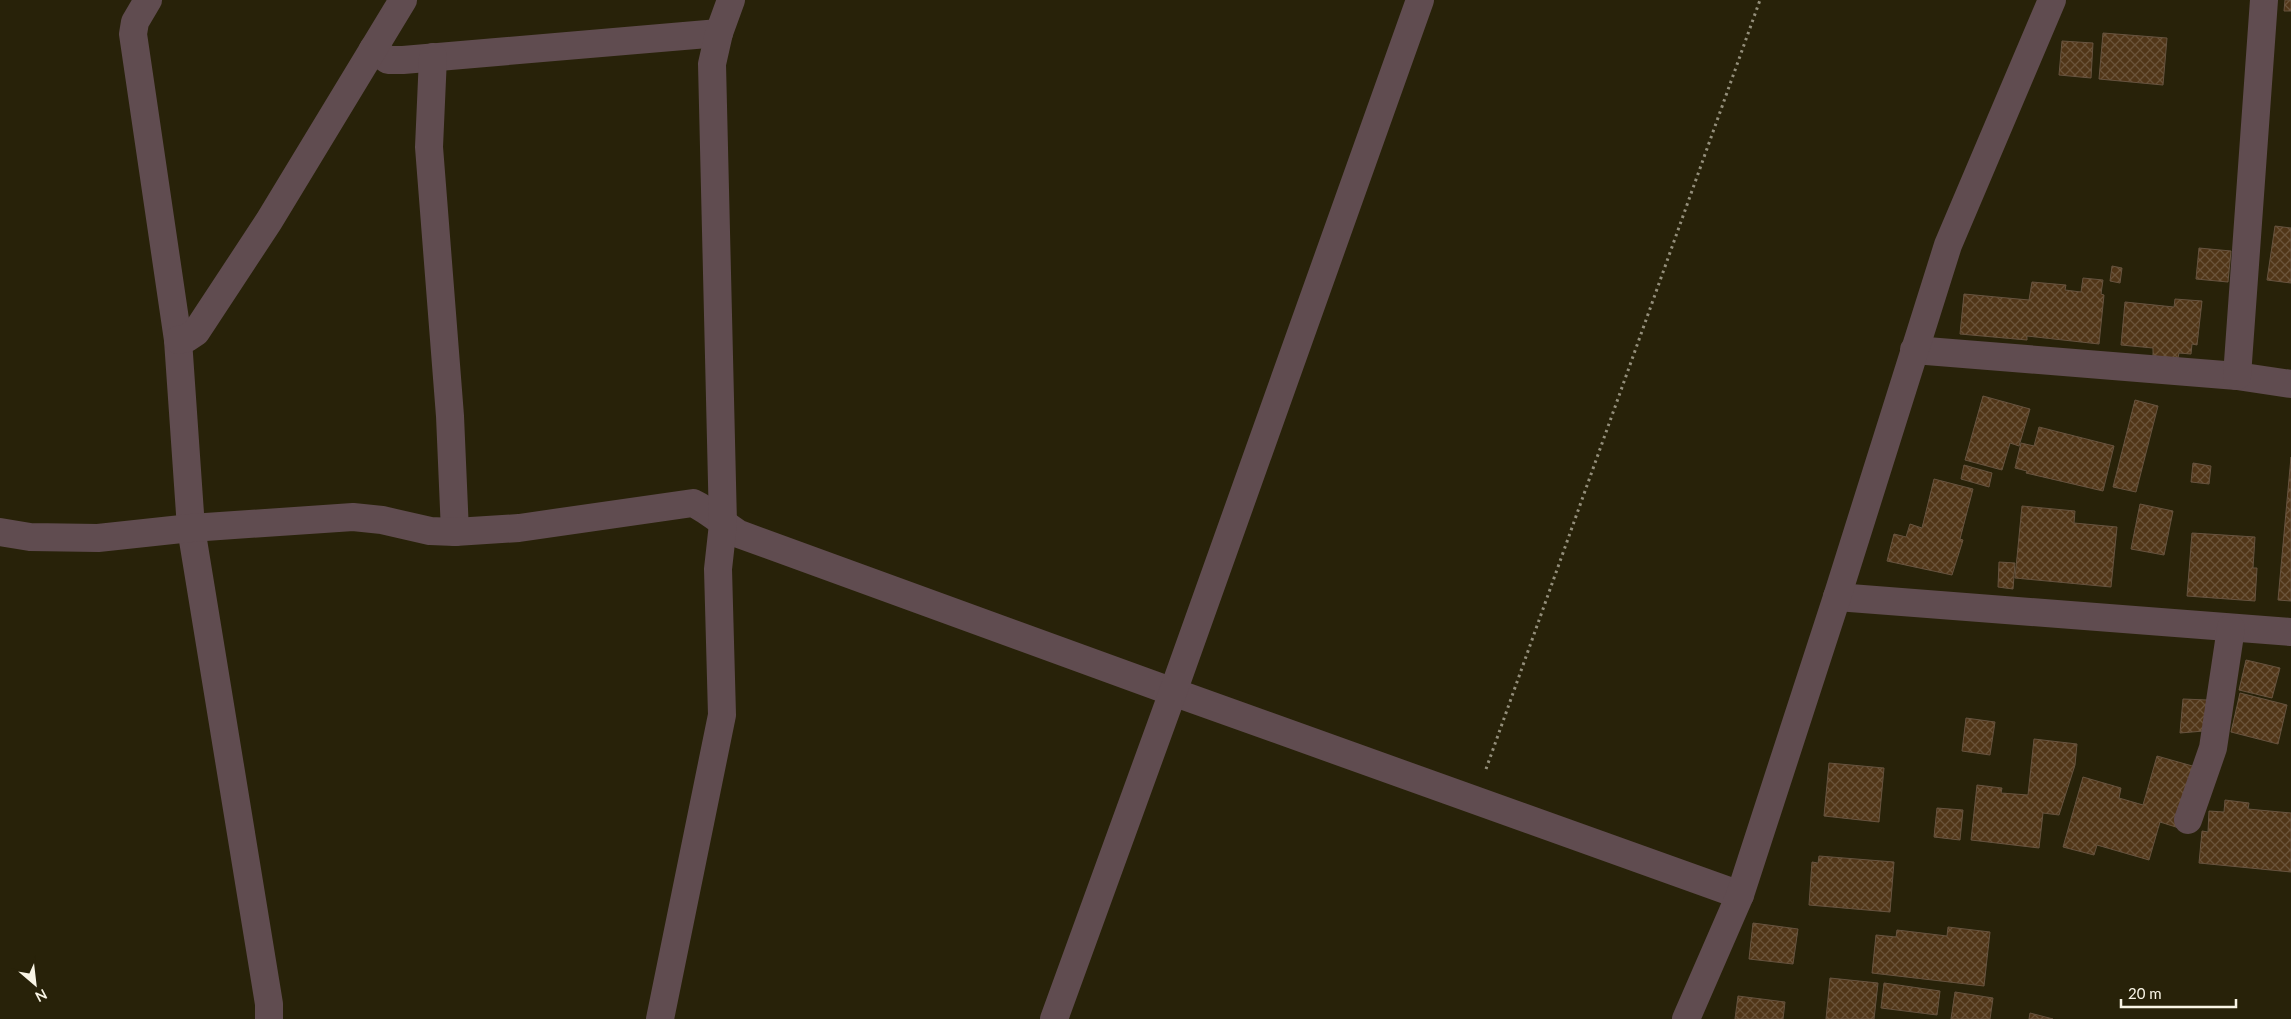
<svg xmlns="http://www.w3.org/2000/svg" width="2291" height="1019" viewBox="0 0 2291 1019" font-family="Lato,sans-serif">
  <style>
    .building { fill: url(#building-cross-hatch); stroke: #67533f }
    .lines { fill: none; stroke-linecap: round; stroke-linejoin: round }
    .path { stroke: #948f7b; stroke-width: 3; stroke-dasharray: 2.5 4; stroke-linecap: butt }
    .street { stroke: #604c50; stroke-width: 28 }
  </style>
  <defs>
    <pattern id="building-cross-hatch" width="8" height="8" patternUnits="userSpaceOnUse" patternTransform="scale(1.25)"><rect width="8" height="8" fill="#513618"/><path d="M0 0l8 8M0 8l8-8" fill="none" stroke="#6b543a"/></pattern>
  </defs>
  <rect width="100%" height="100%" fill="#282209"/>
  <g class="building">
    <path d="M2285,0H2291V11H2284Z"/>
    <path d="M2103,33L2167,38L2163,85L2099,79Z"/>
    <path d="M2062,41L2093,43L2091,78L2059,75Z"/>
    <path d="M2275,226L2291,228V283L2267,280Z"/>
    <path d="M2199,248L2231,251L2228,282L2196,279Z"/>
    <path d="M2112,266L2122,268L2120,283L2110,281Z"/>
    <path d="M2083,278L2103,280L2101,294L2104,295L2099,344L2027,336V340L1960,334L1964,294L2029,300L2032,282L2066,285L2065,290L2081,292Z"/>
    <path d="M2175,299L2202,301L2197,345L2192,344L2191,354L2179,353L2178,358L2153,356V348L2121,345L2125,302L2174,307Z"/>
    <path d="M1983,396L2030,409L2019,446L2010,443L2002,470L1965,460Z"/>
    <path d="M2135,400L2158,406L2136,492L2113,487Z"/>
    <path d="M2039,427L2114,446L2103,491L2026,473L2027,471L2015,468L2021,443L2034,446Z"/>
    <path d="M2291,457V601L2278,600Z"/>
    <path d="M2193,463L2211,466L2209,484L2191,482Z"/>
    <path d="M1964,465L1992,473L1989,487L1961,479Z"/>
    <path d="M1934,479L1973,489L1960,539L1963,540L1952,575L1887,561L1894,534L1906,537L1910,524L1922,528Z"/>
    <path d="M2140,504L2173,511L2164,555L2131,549Z"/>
    <path d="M2022,506L2075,511L2074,523L2117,527L2111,587L2015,578Z"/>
    <path d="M2192,533L2255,537L2253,568H2257L2255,601L2187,596Z"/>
    <path d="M1999,562L2015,563L2013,589L1998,587Z"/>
    <path d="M2246,660L2280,668L2272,698L2239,690Z"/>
    <path d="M2240,693L2287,705L2278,744L2231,732Z"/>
    <path d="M2183,699L2207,700L2204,731L2180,733Z"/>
    <path d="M1966,718L1995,722L1990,755L1962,751Z"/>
    <path d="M2034,739L2077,744L2075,765L2059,815L2043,813L2039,848L1971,840L1977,785L2002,788L2001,793L2028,795Z"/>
    <path d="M2157,756L2196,767L2179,828L2160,822L2149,860L2097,845L2094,855L2063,847L2083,777L2121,788L2119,798L2143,805Z"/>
    <path d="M1829,763L1884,768L1879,822L1824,816Z"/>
    <path d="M2225,800L2249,803L2248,809L2291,813V872L2199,863L2202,831L2208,832L2209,811L2224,812Z"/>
    <path d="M1937,808L1963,810L1960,840L1934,837Z"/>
    <path d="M1819,856L1894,862L1890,912L1809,905L1812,862L1818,863Z"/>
    <path d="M1753,923L1798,929L1793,964L1749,959Z"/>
    <path d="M1948,927L1990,932L1984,986L1872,973L1876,935L1896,937L1897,930L1947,936Z"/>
    <path d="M1830,978L1878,983L1874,1019H1826Z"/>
    <path d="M1884,983L1940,991L1937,1015L1881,1008Z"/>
    <path d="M1955,992L1993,998L1990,1019H1951Z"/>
    <path d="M1738,996L1785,1002L1783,1019H1735Z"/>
    <path d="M2030,1013L2053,1019H2029Z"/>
  </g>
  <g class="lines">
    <path class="path" d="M1486,769L1760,0"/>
    <g class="street">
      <path d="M148,0L135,22L133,34L178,340L191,528L269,1004V1019"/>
      <path d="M373,49L388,60H403L719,33"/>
      <path d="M433,57L429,147L450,416L455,532"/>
      <path d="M178,340L187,338L196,332L269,221L403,0"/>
      <path d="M1914,350L2237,376L2291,384"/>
      <path d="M2237,376L2264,0"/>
      <path d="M0,532L30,537L98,538L191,528L353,517L382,520L430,531L455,532L519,528L693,503C710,511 723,524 739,534L1173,692L1740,895"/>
      <path d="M1837,597L2291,632"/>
      <path d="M2188,820L2213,748L2231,628"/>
      <path d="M660,1019L722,715L718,569L723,524L712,64L719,33L731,0"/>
      <path d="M1054,1019L1173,692L1420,0"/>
      <path d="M1686,1019L1740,895L1837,597L1948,245L2052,0"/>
    </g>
  </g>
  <g transform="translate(35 984) rotate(152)" stroke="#282209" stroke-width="4" paint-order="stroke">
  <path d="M0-4L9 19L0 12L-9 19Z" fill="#f9f5e6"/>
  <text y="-8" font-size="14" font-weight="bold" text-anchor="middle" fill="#f9f5e6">N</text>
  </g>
  <path d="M2121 999v8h115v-8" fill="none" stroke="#f9f5e6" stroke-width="2.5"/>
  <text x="2128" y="999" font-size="15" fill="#f9f5e6" stroke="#282209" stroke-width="4" paint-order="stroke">20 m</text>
</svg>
